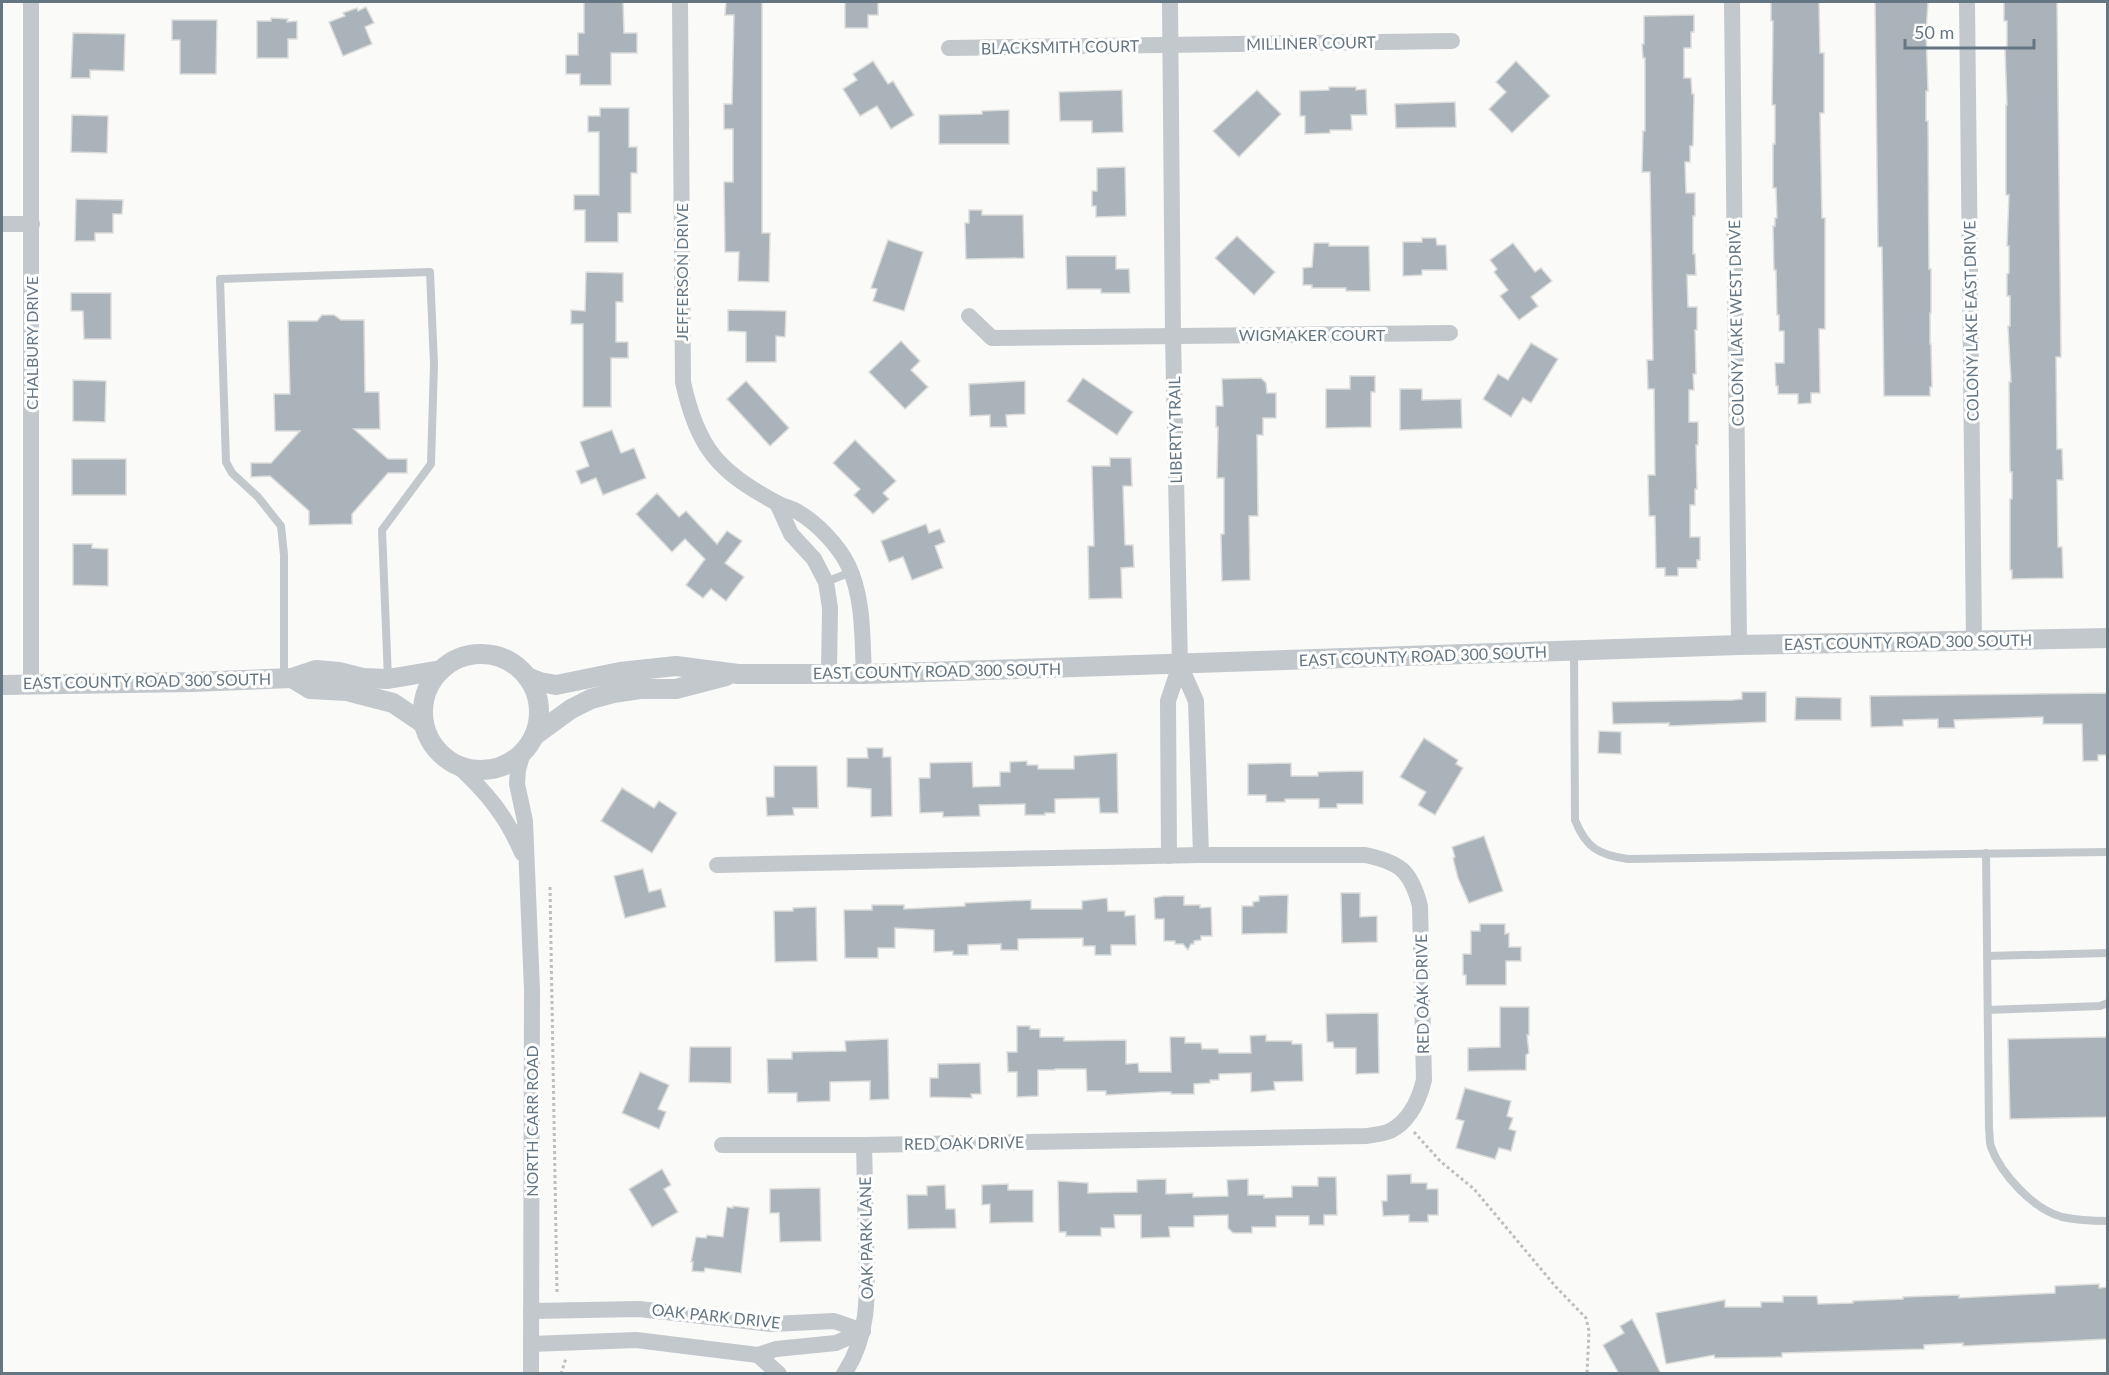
<svg xmlns="http://www.w3.org/2000/svg" width="2109" height="1375" viewBox="0 0 2109 1375" font-family="Lato,sans-serif">
  <style>
    .building { fill: #aab3b9; stroke: #dcdcda; stroke-width: 1.5 }
    .lines { fill: none; stroke-linecap: round; stroke-linejoin: round }
    .path { stroke: #bbbfc2; stroke-width: 3; stroke-dasharray: 3 3; stroke-linecap: butt }
    .service { stroke: #c3c8cc; stroke-width: 8 }
    .minor { stroke: #c3c8cc; stroke-width: 16 }
    .tertiary { stroke: #c3c8cc; stroke-width: 20 }
    .labels { text-anchor: middle; stroke-width: 6; stroke-linejoin: round; paint-order: stroke }
    .street-label { font-size: 16px; fill: #657683; stroke: #fff }
  </style>
  <rect width="100%" height="100%" fill="#fafaf8"/>
  <g class="building">
    <path d="M584,2H623L624,33H637V53H611V85H580V74H566V55H578V33H584Z"/>
    <path d="M726,2H762V233H770L769,282L738,281L739,252H725L724,182H733V129H724V104H732L734,15H725Z"/>
    <path d="M845,2H878V15H868V28H845Z"/>
    <path d="M1771,2H1819L1820,53H1824V113H1820L1822,218H1825V329H1819L1820,393H1811V403L1798,404V394H1778V386H1776L1775,363H1784V331H1779V315H1777L1776,270H1774L1773,226H1775V218H1777L1776,188H1773V144H1775V105H1772L1773,21H1771Z"/>
    <path d="M1875,2H1928L1926,32L1928,91H1926V121H1928L1929,269H1931V313H1930V344H1931L1932,387H1930V396H1884L1882,247H1878Z"/>
    <path d="M2004,2H2057L2061,357H2056L2057,449H2062L2063,480H2057L2058,547H2062L2063,578L2012,579V570H2010V499H2012V472H2010L2009,382H2011L2008,326H2010V296H2007V274L2009,273V246H2007L2009,195H2006V105H2007L2005,49H2007V21H2004Z"/>
    <path d="M366,7L374,23L365,27L372,44L343,56L329,22L345,16L343,13L357,8L358,11Z"/>
    <path d="M1694,15V32H1691V48H1684V78H1691L1692,94H1694L1693,146H1690V162H1685L1686,193H1695V216H1693V254H1695L1696,275H1687L1688,307H1697V330H1695L1696,374H1693L1694,390H1689V422H1698V445H1696L1697,489H1695V505H1690V537H1700V560H1697V568H1678V576H1665V568H1656L1655,516H1649L1648,475H1655L1654,389H1648L1647,360H1653L1650,172H1642L1643,131H1645V58H1643L1642,44H1644V16Z"/>
    <path d="M271,18L288,19L287,22L297,21V39H288V58H257V21H271Z"/>
    <path d="M172,20H217L216,74H180V40H172Z"/>
    <path d="M73,33L125,34L124,71L90,70V78H71Z"/>
    <path d="M873,61L888,84L893,81L914,115L891,129L877,106L860,116L843,89L857,80L853,74Z"/>
    <path d="M1516,61L1550,96L1512,133L1489,109L1506,92L1496,82Z"/>
    <path d="M1329,87H1356V90L1366,89L1367,115H1351L1352,130H1330V133L1305,134V116H1300V91L1329,90Z"/>
    <path d="M1122,90L1123,132L1092,133V121H1060L1059,92Z"/>
    <path d="M1257,90L1281,114L1239,157L1213,131Z"/>
    <path d="M1455,102L1456,127L1396,128L1395,104Z"/>
    <path d="M600,108H629V147H637V173H631V213H618V242H585V210H574V195H599V132H588V116H600Z"/>
    <path d="M1009,110V144H939V115L982,114V111Z"/>
    <path d="M72,115L108,116L107,153L71,152Z"/>
    <path d="M1125,167L1126,216L1096,217V206H1092V191H1097V168Z"/>
    <path d="M76,199L123,200L122,214H113V233H95V241H75Z"/>
    <path d="M969,210H982V215H1023L1024,258L966,259L965,223H969Z"/>
    <path d="M1237,236L1275,272L1254,295L1215,258Z"/>
    <path d="M1422,238H1436L1437,245H1446L1447,270H1422V275L1403,276V242H1422Z"/>
    <path d="M888,240L923,252L904,311L873,301L877,289L871,288Z"/>
    <path d="M1314,243H1329V246H1369L1370,291H1346V288H1312V285H1303V268L1312,267Z"/>
    <path d="M1513,243L1535,272L1541,268L1552,281L1531,297L1538,306L1519,320L1500,296L1508,290L1494,272L1497,269L1490,260Z"/>
    <path d="M1066,256H1116V269H1129L1130,293H1101V289H1067Z"/>
    <path d="M586,272L623,273V302H616V342H628V358H611V407H583V324H571V310L585,311Z"/>
    <path d="M71,293H111V339H84L83,311H71Z"/>
    <path d="M728,310L786,311L785,337L776,336V362H746V332L728,331Z"/>
    <path d="M322,315H334L341,320H364L365,392H379L380,429H354L388,459H407V473H388L352,514V524L309,525V511L270,476L251,477V463H271L300,431H275L274,394H290L288,321H317Z"/>
    <path d="M901,341L920,361L911,370L928,387L905,409L869,372Z"/>
    <path d="M1531,343L1558,359L1531,403L1523,398L1511,417L1483,399L1498,374L1508,380Z"/>
    <path d="M1350,376H1375V392H1371V427L1326,428V389H1350Z"/>
    <path d="M1083,378L1133,412L1117,435L1067,401Z"/>
    <path d="M1261,378L1266,383L1267,393H1276V418H1263V435H1257L1258,516H1249L1250,580L1222,581L1221,534H1224V478H1217L1218,427H1216V406H1223L1222,379Z"/>
    <path d="M73,380L106,381L105,422L73,421Z"/>
    <path d="M746,381L789,428L770,446L727,399Z"/>
    <path d="M1025,381V414L1006,415L1007,427H990V415L970,416L969,384Z"/>
    <path d="M1400,389H1422V400L1461,399L1462,428L1400,430Z"/>
    <path d="M612,430L621,453L634,448L646,478L603,495L596,478L581,484L576,471L589,466L580,442Z"/>
    <path d="M855,440L896,481L883,493L889,499L873,514L854,495L860,489L833,463Z"/>
    <path d="M1110,458H1131L1132,486H1123L1125,545H1133L1134,567L1121,568L1122,598L1089,599L1088,546H1094L1092,466H1110Z"/>
    <rect x="72" y="459" width="54" height="36"/>
    <path d="M657,493L679,517L686,511L717,544L727,531L742,541L725,563L744,577L726,601L711,589L703,598L686,585L705,559L685,539L672,552L636,514Z"/>
    <path d="M926,524L929,533L940,529L945,542L935,546L943,568L912,580L903,557L889,562L881,541Z"/>
    <path d="M73,544H92V548L108,549V586L73,585Z"/>
    <path d="M1742,692H1766V722L1669,726V723L1613,724L1612,702L1732,700L1742,699Z"/>
    <path d="M2108,693V755H2098V761H2083L2082,724H2043V717L1954,720L1955,728H1938V719L1903,720V726L1871,727L1870,696Z"/>
    <path d="M1796,697L1841,698V720H1795Z"/>
    <path d="M1599,731L1621,732V754L1598,753Z"/>
    <path d="M1424,738L1458,760L1456,764L1463,768L1435,815L1418,805L1426,792L1400,777Z"/>
    <path d="M867,748H883V757H891L892,816L871,817V789L847,787V758H868Z"/>
    <path d="M1117,753L1118,813H1100L1099,798L1055,799V813H1045V815H1025V804L979,805L980,816L943,817V812L920,813L919,778H930V763L972,762L973,787L1000,786V772H1010V762L1027,761V765H1038V769H1074V756Z"/>
    <path d="M1291,763V776H1318V772L1363,771V804H1337V808H1319V799H1285V802H1266V795H1248V764Z"/>
    <path d="M774,766H817L818,808H793L794,815L767,816L766,797H774Z"/>
    <path d="M622,788L654,808L659,801L677,813L652,853L601,821Z"/>
    <path d="M1484,836L1503,891L1469,903L1458,878L1453,858L1455,857L1452,847Z"/>
    <path d="M643,869L649,892L661,889L666,907L625,918L614,876Z"/>
    <path d="M1341,893H1360V917L1377,916V942L1342,943Z"/>
    <path d="M1288,895L1287,933L1242,934V906H1253V902L1259,901V896Z"/>
    <path d="M1163,896H1184V905H1200V908L1211,907L1212,936H1201V940L1194,941V944H1191L1188,950L1183,944H1175V941H1164V919H1155L1154,898Z"/>
    <path d="M1107,898L1108,911H1125V916L1135,915L1136,945H1111V955H1095V946H1083V938L1018,939V950H1001V944L968,945V955H953V951L934,952V930L895,928V948H878V958H845L844,910H872V905H904V909L965,906V903L1031,900V909H1082V901Z"/>
    <path d="M816,907L817,961L775,962L774,911H793V908Z"/>
    <path d="M1480,924H1505V934L1509,933V947H1521V961H1506V985H1466V975H1463V954H1471V931H1480Z"/>
    <path d="M1500,1007H1529V1035H1527L1529,1053L1526,1055V1070L1468,1071V1048L1500,1047Z"/>
    <path d="M1378,1013L1379,1073L1356,1074V1048H1334L1333,1042H1327L1326,1014Z"/>
    <path d="M1017,1026H1030V1029H1040V1037H1064V1041L1126,1040V1064L1138,1063L1139,1072H1171L1170,1037H1185V1043H1201L1202,1049H1218L1219,1053H1251L1250,1036L1266,1035V1041H1292V1044H1302L1303,1081L1274,1082L1275,1090L1251,1092V1073L1219,1074V1080H1210V1083L1194,1084V1094H1171V1092H1162L1106,1095V1091H1087L1086,1069H1055V1070H1038V1096L1017,1097V1072H1008L1007,1052H1017Z"/>
    <path d="M2108,1037V1117L2010,1119L2008,1039Z"/>
    <path d="M888,1039L889,1099L870,1100V1081L830,1082V1101L797,1102V1093H768L767,1059H792V1052L846,1051L845,1041Z"/>
    <path d="M690,1047H731V1083L689,1082Z"/>
    <path d="M980,1063L981,1094H971L972,1098L930,1097V1078H938V1064Z"/>
    <path d="M640,1072L669,1085L658,1109L666,1112L659,1129L622,1113Z"/>
    <path d="M1465,1088L1511,1101L1507,1116L1513,1118L1509,1129L1516,1131L1511,1151L1499,1148L1495,1159L1456,1148L1464,1121L1456,1119Z"/>
    <path d="M662,1169L671,1185L664,1189L678,1212L652,1227L629,1189Z"/>
    <path d="M1411,1174V1183H1427V1189H1438V1215H1428V1222H1409V1215L1383,1216L1382,1201H1387V1175Z"/>
    <path d="M1318,1177H1336L1337,1215H1324V1225H1309V1216H1276V1227H1252V1233H1233L1228,1228V1215L1194,1216V1227H1169L1170,1237L1141,1238V1215H1114L1115,1228H1101V1236H1066V1232H1059L1058,1181L1088,1183V1193L1137,1192V1180L1166,1179V1194L1193,1193V1197L1228,1196L1227,1180L1248,1179V1195H1264V1198L1292,1197V1186H1318Z"/>
    <path d="M1008,1184V1190H1033V1222L990,1223V1204L982,1205V1185Z"/>
    <path d="M945,1185L946,1209H955L956,1228L908,1229L907,1195H927V1186Z"/>
    <path d="M820,1188L821,1241L780,1242L779,1213H770V1189Z"/>
    <path d="M733,1206L749,1208L741,1273L705,1268L704,1272L692,1271L693,1262H691L696,1237L706,1238L707,1235L723,1237L727,1207L733,1208Z"/>
    <path d="M2099,1284V1288L2108,1287V1339L1963,1346V1343L1924,1345V1349L1782,1353V1357L1715,1358L1714,1355L1666,1364L1656,1313L1725,1300V1307H1761V1302H1783V1296H1817L1818,1304L1853,1303V1301L1903,1299V1297L1959,1295V1298L2055,1293V1286Z"/>
    <path d="M1632,1319L1653,1358L1661,1374H1619L1603,1345L1624,1333L1620,1326Z"/>
  </g>
  <g class="lines">
    <g class="path">
      <path d="M550,887L557,1293"/>
      <path d="M1414,1132L1440,1161L1474,1189L1556,1287L1586,1318L1589,1331L1587,1374"/>
      <path d="M561,1374L566,1358"/>
    </g>
    <g class="service">
      <path d="M826,582L851,572"/>
      <path d="M1574,651L1575,820C1586,848 1599,855 1628,859L2108,852"/>
      <path d="M284,678V555L281,526L258,497L232,473L226,462L220,279L430,272L434,364L431,464L382,530L388,679"/>
      <path d="M1986,853L1989,1129C1990,1134 1989,1141 1991,1147C2001,1174 2033,1209 2062,1217C2076,1220 2093,1221 2108,1221"/>
      <path d="M1987,956L2108,953"/>
      <path d="M1988,1010L2100,1006L2108,1003"/>
    </g>
    <g class="minor">
      <path d="M680,2L683,382C697,447 718,472 777,503C784,507 792,508 798,512C818,524 838,545 848,565C864,598 862,638 864,674"/>
      <path d="M1170,2L1173,336L1180,665L1196,701L1201,855"/>
      <path d="M1732,2L1739,645"/>
      <path d="M1967,2L1974,640"/>
      <path d="M949,48L1452,41"/>
      <path d="M2,224H32"/>
      <path d="M969,316L992,338L1450,333"/>
      <path d="M777,503L791,534L814,559L826,582L830,608L829,673"/>
      <path d="M31,684V2"/>
      <path d="M523,752L518,770L517,784L525,821L532,990L531,1374"/>
      <path d="M457,765C486,792 506,815 522,853"/>
      <path d="M1169,856L1168,701L1180,665"/>
      <path d="M717,865L1201,855H1365C1400,862 1411,871 1420,906L1424,1080C1419,1100 1410,1121 1390,1131C1383,1134 1374,1135 1366,1136L864,1145H722"/>
      <path d="M531,1311L639,1309L772,1324L834,1321L863,1331"/>
      <path d="M531,1344L636,1340L758,1355L776,1349L836,1343L863,1331"/>
      <path d="M758,1355L779,1374"/>
      <path d="M844,1374C872,1332 867,1286 866,1238C865,1207 865,1176 864,1145"/>
    </g>
    <g class="tertiary">
      <circle cx="481" cy="712" r="58"/>
      <path d="M527,677L540,682L556,685L620,672L676,666L738,674H864L1739,645L2108,638"/>
      <path d="M292,678L310,689L347,691L393,703L424,724"/>
      <path d="M2,685L192,682L292,678L316,670L339,672L363,678L388,679L441,670"/>
      <path d="M534,736L571,709L591,699L613,693L640,689H676L726,676"/>
    </g>
  </g>
  <g class="labels">
    <g class="street-label">
      <text transform="translate(1311 43) rotate(-1)" y="6">MILLINER COURT</text>
      <text transform="translate(1060 47) rotate(-1)" y="6">BLACKSMITH COURT</text>
      <text transform="translate(682 272) rotate(-90)" y="6">JEFFERSON DRIVE</text>
      <text transform="translate(1971 321) rotate(-91)" y="6">COLONY LAKE EAST DRIVE</text>
      <text transform="translate(1736 323) rotate(-91)" y="6">COLONY LAKE WEST DRIVE</text>
      <text x="1312" y="341">WIGMAKER COURT</text>
      <text transform="translate(32 343) rotate(-90)" y="6">CHALBURY DRIVE</text>
      <text transform="translate(1175 430) rotate(-91)" y="6">LIBERTY TRAIL</text>
      <text transform="translate(1908 642) rotate(-1)" y="6">EAST COUNTY ROAD 300 SOUTH</text>
      <text transform="translate(1423 656) rotate(-2)" y="6">EAST COUNTY ROAD 300 SOUTH</text>
      <text transform="translate(937 671) rotate(-1)" y="6">EAST COUNTY ROAD 300 SOUTH</text>
      <text transform="translate(147 681) rotate(-1)" y="6">EAST COUNTY ROAD 300 SOUTH</text>
      <text transform="translate(1422 994) rotate(-91)" y="6">RED OAK DRIVE</text>
      <text transform="translate(532 1121) rotate(-90)" y="6">NORTH CARR ROAD</text>
      <text transform="translate(964 1143) rotate(-1)" y="6">RED OAK DRIVE</text>
      <text transform="translate(866 1238) rotate(-91)" y="6">OAK PARK LANE</text>
      <text transform="translate(716 1316) rotate(6)" y="6">OAK PARK DRIVE</text>
    </g>
  </g>
  <rect width="2109" height="1375" fill="none" stroke="#657683" stroke-width="6"/>
  <path d="M1905 39v9h129v-9" fill="none" stroke="#657683" stroke-width="3"/>
  <text x="1914" y="39" font-size="18" fill="#657683" stroke="#ffffff" stroke-width="4.5" paint-order="stroke">50 m</text>
</svg>
